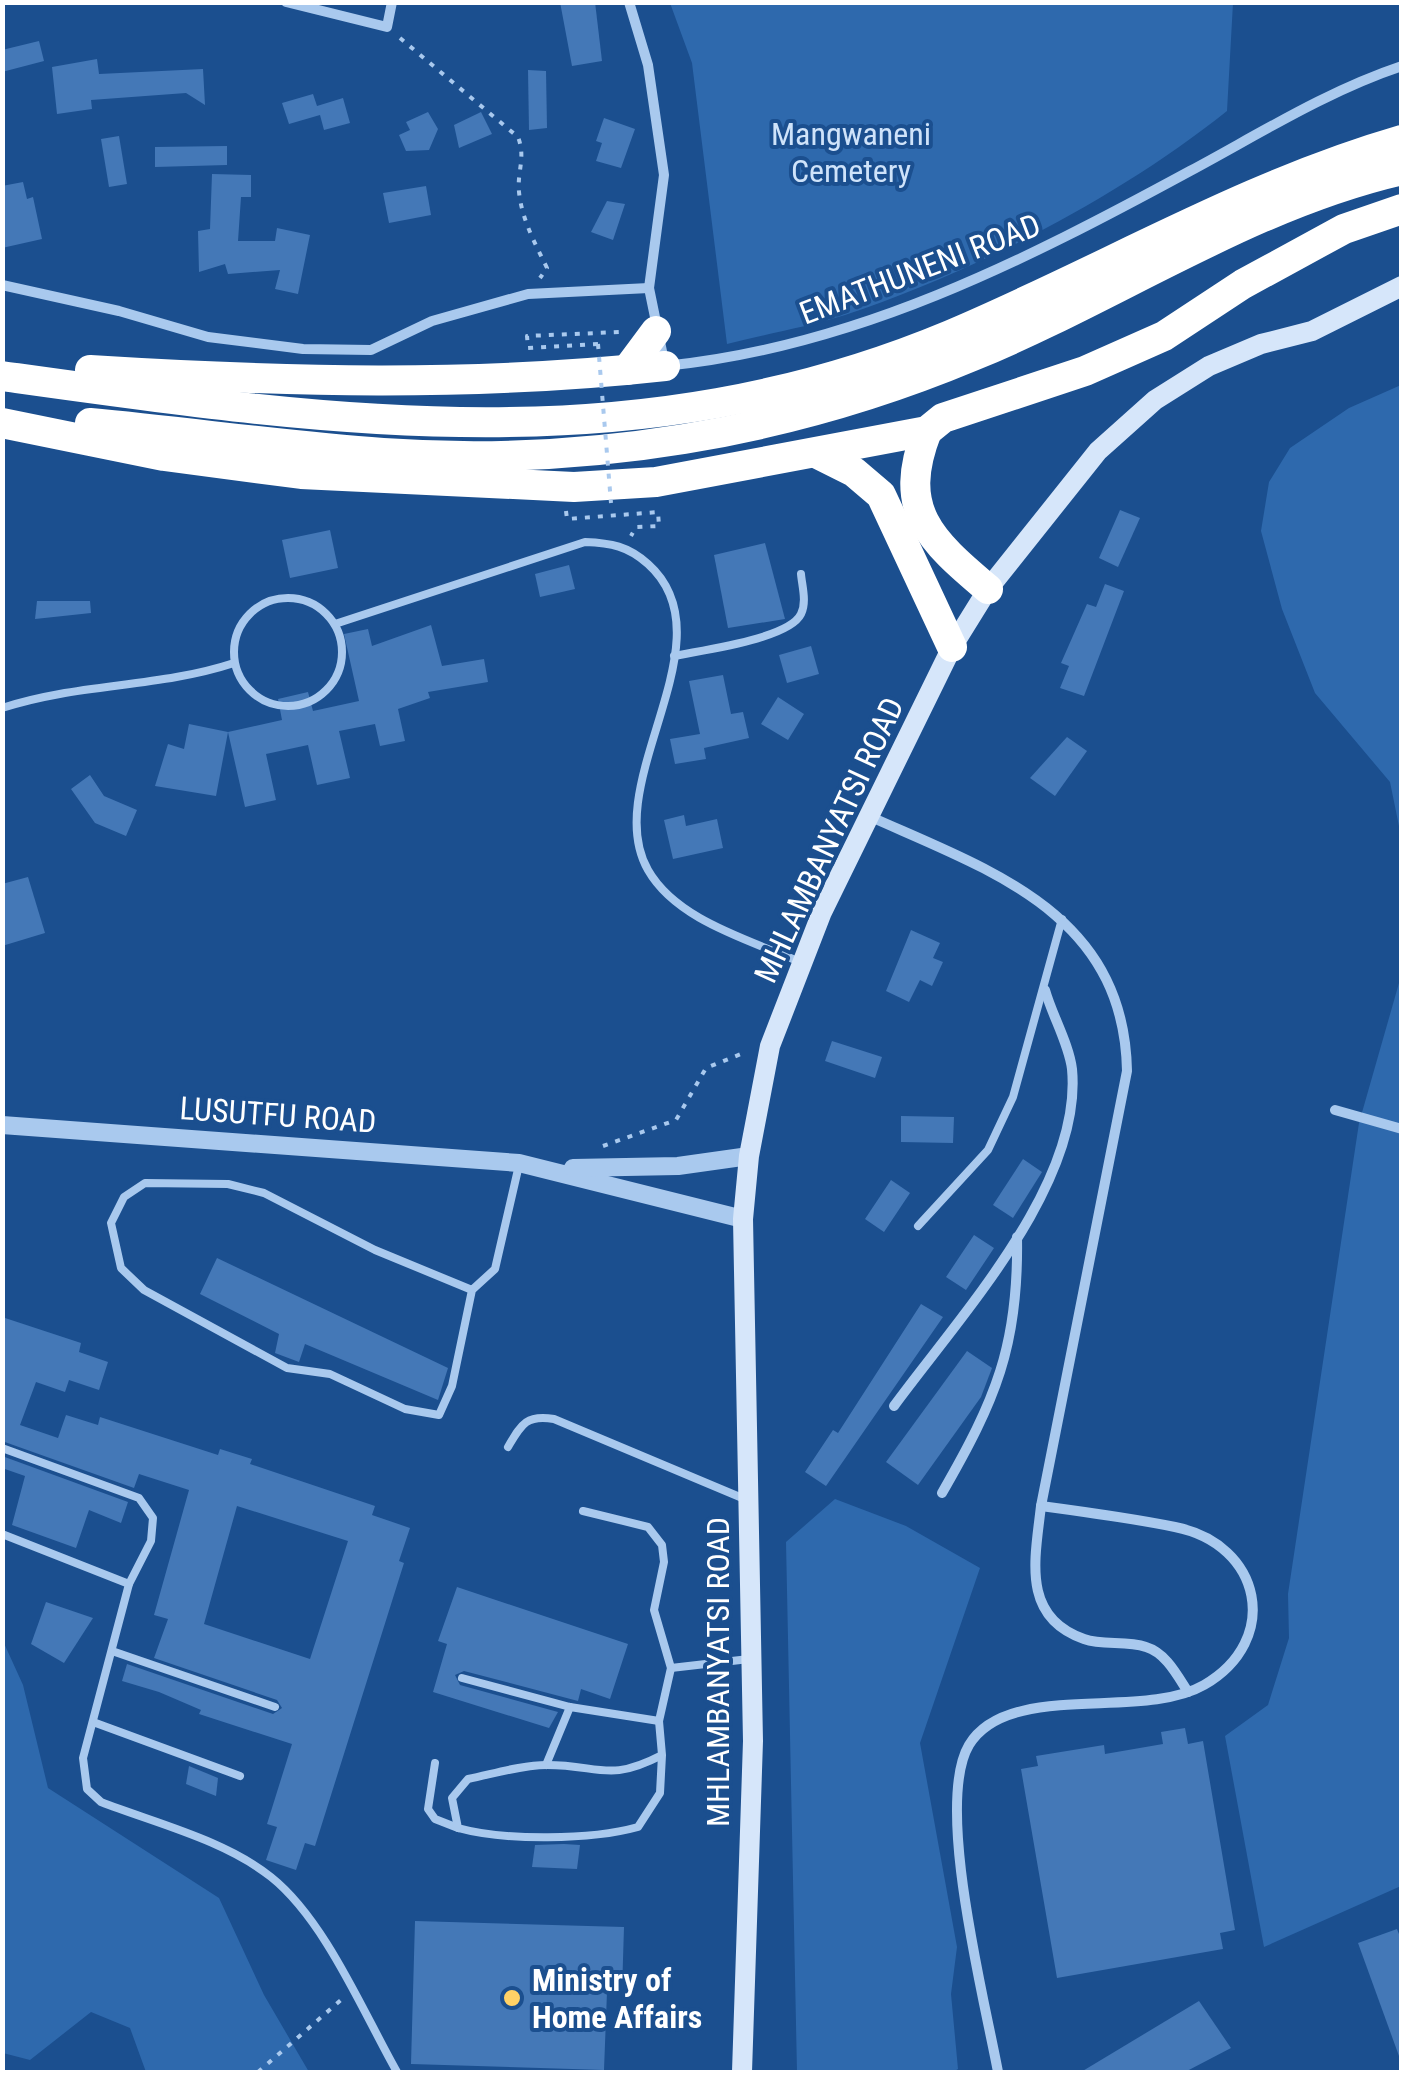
<svg xmlns="http://www.w3.org/2000/svg" width="1404" height="2075" viewBox="0 0 1404 2075" font-family="'Roboto Condensed',sans-serif">
  <style>
    .green { fill: #2e69ad }
    .building { fill: #4478b7; fill-rule: evenodd }
    .lines { fill: none; stroke-linecap: round; stroke-linejoin: round }
    .path { stroke: #a9c9ee; stroke-width: 4; stroke-dasharray: 5 8; stroke-linecap: butt }
    .service { stroke: #a9c9ee; stroke-width: 8 }
    .minor { stroke: #a9c9ee; stroke-width: 10 }
    .tertiary { stroke: #a9c9ee; stroke-width: 18 }
    .secondary { stroke: #d6e6fa; stroke-width: 20 }
    .motorway { stroke: #fff; stroke-width: 30 }
    .path-bridge { stroke: #a9c9ee; stroke-width: 4; stroke-dasharray: 5 8; stroke-linecap: butt }
    .poi-dot { fill: #ffd166; stroke: #1b4f8f; stroke-width: 4 }
    .labels { text-anchor: middle; stroke-width: 8; stroke-linejoin: round; paint-order: stroke }
    .park-label { font-size: 32px; fill: #cfe3fa; stroke: #1b4f8f }
    .street-label { font-size: 32px; fill: #fff; stroke: #1b4f8f }
    .poi-label { font-size: 32px; font-weight: bold; fill: #fff; stroke: #1b4f8f; text-anchor: start }
  </style>
  <rect width="100%" height="100%" fill="#1b4f8f"/>
  <g class="green">
    <path d="M670,3H1233L1227,111C1119,197 977,271 845,315C807,327 766,334 727,344L692,63Z"/>
    <path d="M1401,385V836L1390,782L1315,693L1282,609L1261,531L1269,482L1290,448L1349,408Z"/>
    <path d="M1401,976V1886L1264,1947L1225,1736L1268,1705L1289,1638L1288,1594L1359,1123Z"/>
    <path d="M835,1499L906,1526L980,1568L920,1743L957,1947L951,1994L958,2069L953,2072H797L786,1542Z"/>
    <path d="M3,1641L23,1685L48,1788L219,1898L264,1995L309,2072H146L130,2028L91,2012L30,2060L3,2053Z"/>
  </g>
  <g class="building">
    <path d="M560,2H595L602,61L572,66Z"/>
    <path d="M39,41L44,61L2,72V50Z"/>
    <path d="M97,59L99,74L203,69L205,105L186,93L91,100L92,109L57,114L52,67Z"/>
    <path d="M528,70L546,71L547,128L529,130Z"/>
    <path d="M313,94L317,106L343,98L350,123L324,130L320,115L289,124L282,103Z"/>
    <path d="M428,112L438,129L429,150L406,151L399,135L410,130L406,122Z"/>
    <path d="M481,112L492,134L459,148L454,125Z"/>
    <path d="M604,118L635,129L621,168L596,161L602,143L596,141Z"/>
    <path d="M119,136L127,184L109,187L101,139Z"/>
    <path d="M227,146V165L155,167V147Z"/>
    <path d="M212,174L251,175V197H241L238,241H275L277,228L310,235L298,294L275,289L280,270L228,274L225,264L199,272L198,231L210,229Z"/>
    <path d="M23,182L27,199L33,197L42,239L2,248V186Z"/>
    <path d="M426,186L431,215L389,223L383,193Z"/>
    <path d="M607,201L625,204L613,240L591,232Z"/>
    <path d="M1120,510L1140,518L1118,567L1099,558Z"/>
    <path d="M330,530L338,568L290,578L282,540Z"/>
    <path d="M765,543L785,619L728,628L714,555Z"/>
    <path d="M569,565L575,589L540,597L535,574Z"/>
    <path d="M1105,584L1124,591L1084,696L1060,688L1069,666L1061,663L1087,604L1096,607Z"/>
    <path d="M37,601H90L91,613L35,619Z"/>
    <path d="M431,625L442,666L484,659L488,682L428,692L430,698L398,709L405,741L380,746L375,724L339,731L350,778L317,785L308,745L266,754L276,800L245,807L228,732L282,720L278,699L308,692L313,711L359,701L344,634L368,629L372,646Z"/>
    <path d="M811,646L819,674L787,683L779,655Z"/>
    <path d="M723,675L731,714L743,712L749,738L704,748L706,759L675,764L670,739L700,734L689,681Z"/>
    <path d="M778,697L804,714L788,740L761,724Z"/>
    <path d="M189,724L228,732L216,796L155,786L168,744L184,749Z"/>
    <path d="M1067,737L1087,751L1055,796L1030,778Z"/>
    <path d="M90,775L104,796L137,810L126,836L95,823L71,789Z"/>
    <path d="M684,815L686,826L717,819L723,848L673,859L664,820Z"/>
    <path d="M28,877L45,933L2,946V884Z"/>
    <path d="M911,930L940,943L933,958L943,962L932,986L920,980L909,1002L886,991Z"/>
    <path d="M832,1041L882,1057L875,1078L825,1061Z"/>
    <path d="M901,1116L954,1117L953,1143L901,1142Z"/>
    <path d="M1023,1159L1042,1172L1013,1218L993,1205Z"/>
    <path d="M891,1180L910,1193L884,1232L865,1219Z"/>
    <path d="M974,1235L994,1248L966,1290L946,1277Z"/>
    <path d="M217,1258L448,1368L438,1400L305,1344L299,1362L275,1353L279,1334L200,1294Z"/>
    <path d="M921,1304L943,1317L826,1486L805,1472L833,1430L838,1433Z"/>
    <path d="M2,1317L81,1343L79,1352L108,1362L99,1390L69,1380L65,1392L36,1382L20,1425L58,1438L66,1415L98,1425L100,1417L218,1455L220,1449L252,1459L250,1464L375,1506L372,1515L410,1528L399,1561L404,1563L315,1846L305,1843L296,1870L266,1860L277,1827L267,1824L292,1744L199,1714L201,1710L159,1692L122,1681L127,1664L273,1714L282,1708L277,1700L154,1658L168,1619L154,1615L189,1490L139,1474L134,1488L2,1441ZM237,1506L348,1541L310,1659L204,1624Z"/>
    <path d="M967,1351L992,1368L981,1397L918,1485L886,1462Z"/>
    <path d="M2,1456L128,1502L121,1523L89,1510L76,1548L12,1525L25,1476L2,1468Z"/>
    <path d="M457,1587L628,1644L610,1699L581,1689L578,1701L464,1671L455,1675L460,1685L558,1712L549,1728L433,1692L447,1644L438,1641Z"/>
    <path d="M46,1602L93,1618L64,1663L31,1644Z"/>
    <path d="M1185,1728L1188,1744L1203,1741L1235,1930L1220,1933L1223,1949L1057,1978L1021,1769L1038,1766L1036,1756L1104,1745L1105,1754L1163,1744L1161,1732Z"/>
    <path d="M189,1766L218,1778L216,1796L186,1784Z"/>
    <path d="M564,1844L580,1845L577,1869L532,1867L535,1845Z"/>
    <path d="M415,1921L624,1927L622,1992H607L604,2070L411,2064Z"/>
    <path d="M1397,1929L1402,1942L1399,2056L1358,1943Z"/>
    <path d="M1199,2001L1231,2048L1185,2072H1081Z"/>
  </g>
  <g class="lines">
    <g class="path">
      <path d="M400,38L518,137C526,158 517,171 519,192C522,220 535,243 547,268L540,278"/>
      <path d="M598,344L528,348L527,336L620,332"/>
      <path d="M566,511L567,519L658,512L659,526L636,527L631,536"/>
      <path d="M603,1146L676,1120L706,1068L746,1052"/>
      <path d="M258,2072L341,2000"/>
    </g>
    <g class="service">
      <circle cx="288" cy="652" r="54"/>
      <path d="M335,624L585,542C611,543 628,546 648,564C733,640 598,783 648,870C677,921 751,940 802,963"/>
      <path d="M674,656C702,650 789,639 801,614C807,602 802,586 801,574"/>
      <path d="M2,708C78,683 158,688 234,663"/>
      <path d="M918,1226L988,1150L1013,1097L1062,919"/>
      <path d="M472,1290L375,1250L264,1193L228,1184L145,1183L124,1197L111,1223L121,1268L144,1290L287,1368L330,1374L405,1409L439,1415L452,1386L472,1290L495,1269L519,1165"/>
      <path d="M508,1447C521,1425 526,1414 554,1419L747,1500"/>
      <path d="M2,1448L139,1498L153,1518L151,1541L129,1584L83,1758L87,1789L101,1802C155,1823 225,1840 271,1877C325,1920 363,2012 397,2072"/>
      <path d="M583,1511L648,1527L662,1545L664,1562L654,1610L671,1668L659,1721L662,1755C608,1783 600,1765 547,1765C521,1765 493,1774 468,1779L452,1798L458,1828C505,1841 591,1840 638,1827L660,1793L662,1755"/>
      <path d="M2,1534L129,1584"/>
      <path d="M112,1651L275,1707"/>
      <path d="M671,1668L749,1659"/>
      <path d="M462,1678L570,1707L659,1721"/>
      <path d="M93,1722L240,1776"/>
      <path d="M435,1763L428,1809L435,1819L458,1828"/>
      <path d="M546,1765L570,1707"/>
    </g>
    <g class="minor">
      <path d="M286,2L387,27L392,2"/>
      <path d="M629,2L648,65L664,175L649,288L665,366C856,347 1024,261 1190,171C1259,134 1327,91 1402,66"/>
      <path d="M2,285L119,311L208,337L303,349L371,350L432,321L528,294L649,288"/>
      <path d="M871,817C992,871 1124,914 1127,1071L1041,1506C1086,1512 1131,1518 1175,1527C1262,1544 1282,1640 1204,1685C1142,1721 1008,1680 969,1745C934,1804 985,2001 998,2072"/>
      <path d="M1335,1110L1402,1129"/>
      <path d="M894,1406C960,1316 1083,1184 1072,1069C1069,1044 1052,1015 1045,990"/>
      <path d="M942,1493C995,1401 1019,1346 1017,1237"/>
      <path d="M1041,1506C1035,1559 1021,1617 1084,1639C1103,1646 1126,1640 1146,1647C1166,1653 1177,1675 1188,1692"/>
    </g>
    <g class="tertiary">
      <path d="M2,1125L519,1163L743,1219"/>
      <path d="M573,1168L678,1166L749,1156"/>
    </g>
    <path class="secondary" d="M742,2072L753,1741L743,1219L749,1156L770,1046L822,912L952,647L988,589L1098,451L1155,400L1209,366L1261,344L1312,331L1402,286"/>
    <g class="motorway">
      <path d="M90,370C282,382 475,387 665,366"/>
      <path d="M627,370L656,331"/>
      <path d="M2,376C331,422 633,467 950,335C1102,271 1243,186 1402,140"/>
      <path d="M2,423L164,456L301,474L574,487L656,482L927,431L943,418L1085,371L1164,336L1243,284L1344,229L1402,209"/>
      <path d="M90,423C188,432 285,446 383,453C585,467 787,434 973,356C1117,297 1249,205 1402,170"/>
      <path d="M927,431C896,510 930,540 988,589"/>
      <path d="M818,454L854,472L881,495L952,647"/>
    </g>
    <path class="path-bridge" d="M598,344L611,503"/>
  </g>
  <circle class="poi-dot" cx="512" cy="1998" r="10"/>
  <g class="labels">
    <g class="park-label">
      <text x="851" y="145">Mangwaneni<tspan x="851" dy="37">Cemetery</tspan></text>
    </g>
    <g class="street-label">
      <text transform="translate(920 269) rotate(-21)" y="11">EMATHUNENI ROAD</text>
      <text transform="translate(829 840) rotate(-65)" y="11">MHLAMBANYATSI ROAD</text>
      <text transform="translate(278 1115) rotate(4)" y="11">LUSUTFU ROAD</text>
      <text transform="translate(718 1672) rotate(-90)" y="11">MHLAMBANYATSI ROAD</text>
    </g>
    <g class="poi-label">
      <text x="532" y="1991">Ministry of<tspan x="532" dy="37">Home Affairs</tspan></text>
    </g>
  </g>
  <rect width="1404" height="2075" fill="none" stroke="#ffffff" stroke-width="10"/>
</svg>
